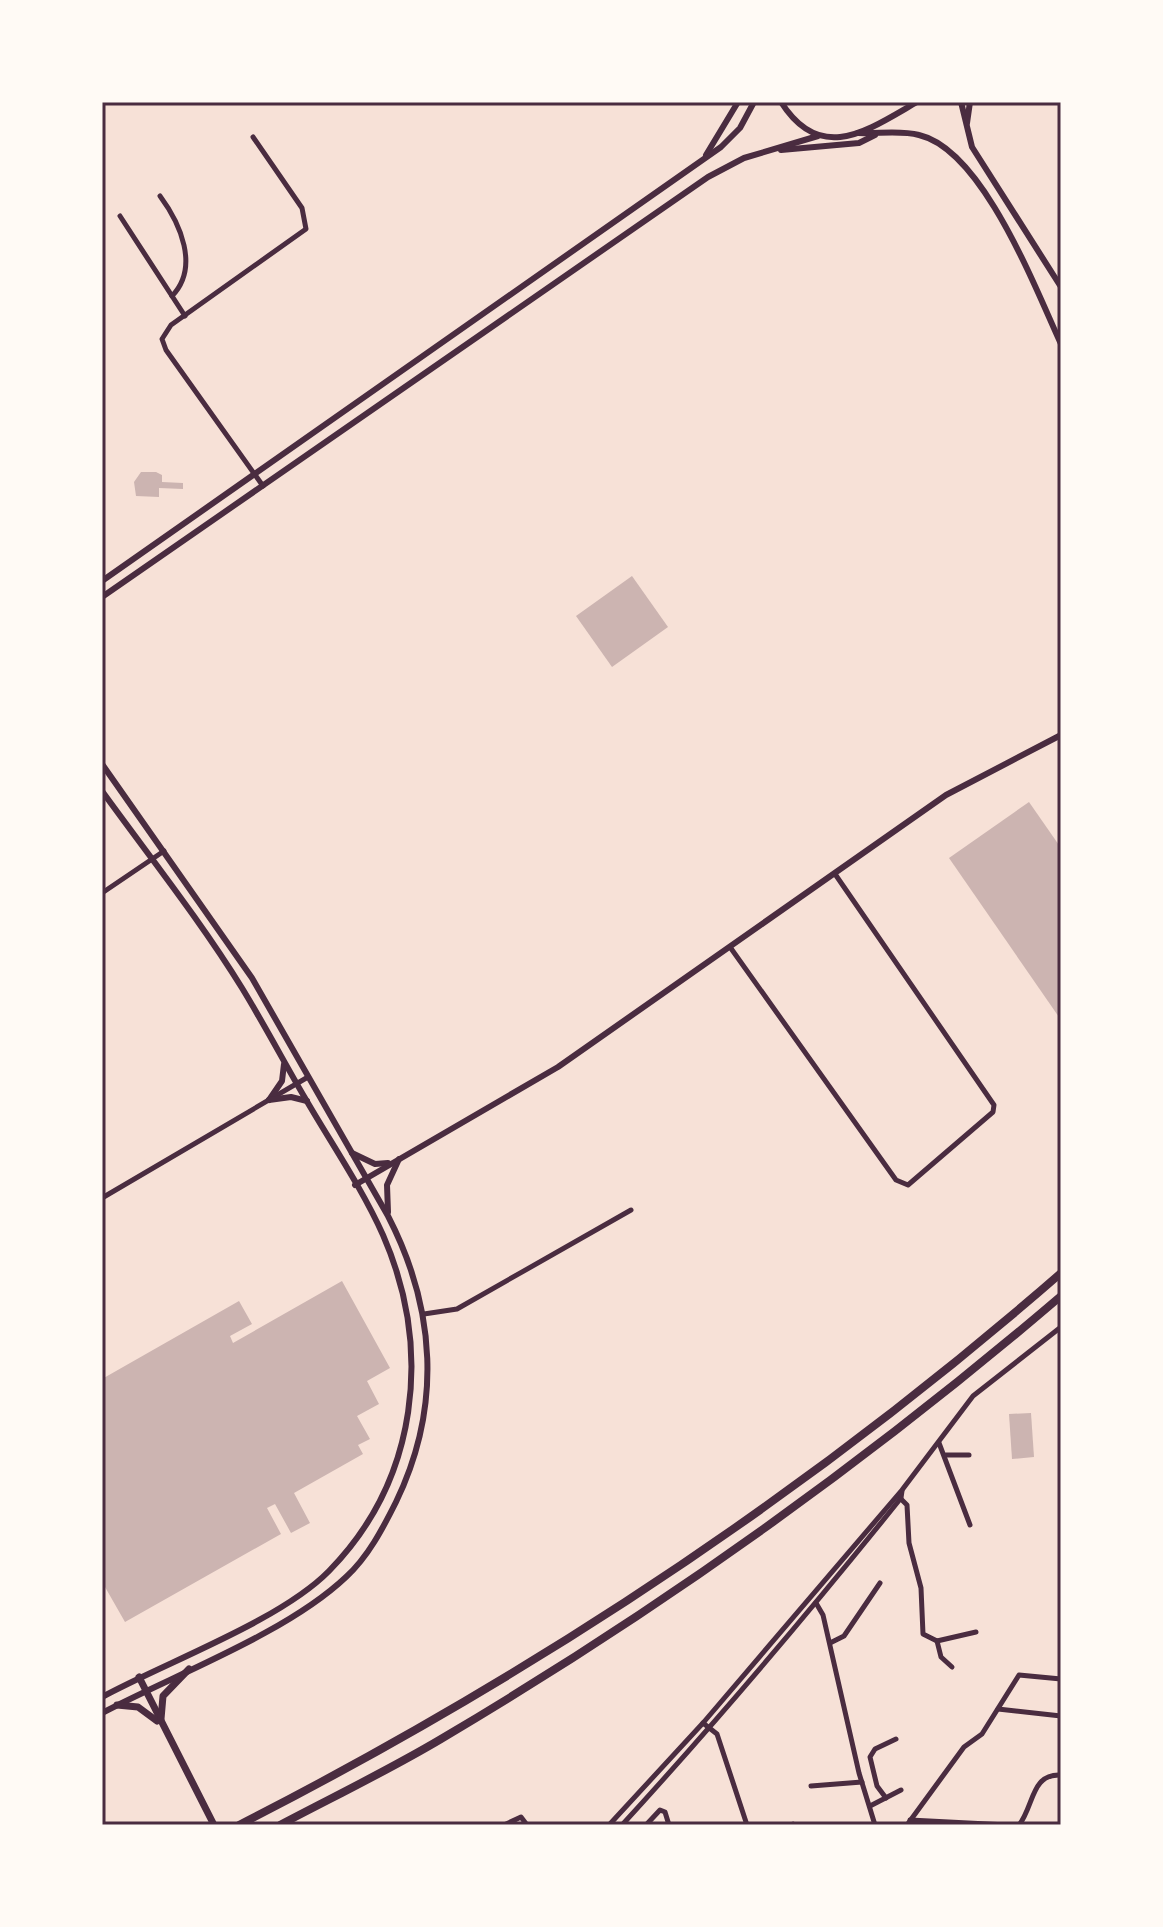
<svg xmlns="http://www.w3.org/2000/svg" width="1163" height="1927" viewBox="0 0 1163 1927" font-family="'Playfair Display',serif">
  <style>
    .building { fill: #ccb4b1 }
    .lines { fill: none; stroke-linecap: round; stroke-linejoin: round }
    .minor { stroke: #4a2c40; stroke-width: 5 }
    .secondary { stroke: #4a2c40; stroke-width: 6 }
    .primary { stroke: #4a2c40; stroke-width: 7 }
    .motorway { stroke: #4a2c40; stroke-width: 8 }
    .neatline { fill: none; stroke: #4a2c40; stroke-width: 3 }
  </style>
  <rect width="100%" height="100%" fill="#f7e1d7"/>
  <g class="building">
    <path d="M141,472H156L162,475V482L183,483V489L159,488V497L136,496L134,482Z"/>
    <path d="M632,576L668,627L612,667L576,616Z"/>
    <path d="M1029,802L1061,848V1020L949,858Z"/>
    <path d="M342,1281L390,1368L367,1381L379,1404L357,1416L370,1439L358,1445L363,1454L294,1493L310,1523L291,1533L275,1504L267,1508L281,1534L125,1622L105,1587L102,1588V1379L239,1301L252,1324L230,1336L233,1343Z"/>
    <path d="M1031,1413L1034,1457L1012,1459L1009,1414Z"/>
  </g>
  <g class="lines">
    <g class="minor">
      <path d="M253,137L302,208L306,229L171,325L162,339L166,350L263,486"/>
      <path d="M160,196C180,223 200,267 172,296"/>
      <path d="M120,216L185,316"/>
      <path d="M102,893L164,851"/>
      <path d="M730,947L896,1180L908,1185L993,1112L994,1105L835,874"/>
      <path d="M102,1198L308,1077"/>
      <path d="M424,1314L457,1309L631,1210"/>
      <path d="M939,1443L970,1525"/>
      <path d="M946,1455H969"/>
      <path d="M900,1498L907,1505L909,1543L921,1588L923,1634L937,1641L976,1632"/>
      <path d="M816,1603L823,1615L859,1773L875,1825"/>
      <path d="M937,1641L941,1657L952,1667"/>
      <path d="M830,1643L844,1636L880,1583"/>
      <path d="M998,1709L1061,1716"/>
      <path d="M703,1723L717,1734L747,1825"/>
      <path d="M811,1786L862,1782"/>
      <path d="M886,1798L877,1786L870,1757L875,1749L896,1739"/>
      <path d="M870,1806L901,1790"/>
      <path d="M910,1820L1007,1825"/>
      <path d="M504,1825L521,1817L527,1825"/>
      <path d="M609,1825L703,1723L902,1490L973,1396L1061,1327"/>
      <path d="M622,1825C719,1719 811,1610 901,1498L902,1491"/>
      <path d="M646,1825L660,1810L665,1812L669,1825"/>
      <path d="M790,1825L793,1824"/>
      <path d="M907,1825L964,1747L982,1734L1019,1675L1061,1679"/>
      <path d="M1019,1825C1034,1806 1031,1773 1061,1775"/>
    </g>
    <g class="secondary">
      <path d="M781,102C821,165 868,130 917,102"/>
      <path d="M961,102L972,147L1061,287"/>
      <path d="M967,123L970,102"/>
      <path d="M858,133C878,134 900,130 919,135C983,150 1035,288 1061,344"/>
      <path d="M781,150L859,143L875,135"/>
      <path d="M706,155L738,102"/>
      <path d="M102,581L721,147L740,128L754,102"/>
      <path d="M102,597L708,177L744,158L818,136"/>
      <path d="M102,764L252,978L388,1216C436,1309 442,1407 396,1502C383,1528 368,1557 346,1577C287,1633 176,1674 102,1713"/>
      <path d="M102,791C149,856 200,920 242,988C264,1024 284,1062 305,1098C331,1143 362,1188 383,1235C433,1350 418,1480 329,1571C280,1621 166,1662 102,1697"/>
      <path d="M269,1100L282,1081L284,1064"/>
      <path d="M269,1100L291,1097L307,1101"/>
      <path d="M352,1153L375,1164L388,1163"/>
      <path d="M355,1185L558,1067L946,795L1061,735"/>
      <path d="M388,1212L387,1185L399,1159"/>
    </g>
    <g class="primary">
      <path d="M139,1677L214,1825"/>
      <path d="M117,1705L138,1707L157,1721"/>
      <path d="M161,1719L163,1696L189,1669"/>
    </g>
    <g class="motorway">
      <path d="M239,1825C533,1675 812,1490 1061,1273"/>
      <path d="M280,1825C333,1797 389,1770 441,1739C659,1610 868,1461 1061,1296"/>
    </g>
  </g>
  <rect width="1163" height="1927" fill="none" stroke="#fffaf5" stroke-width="208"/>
  <rect x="104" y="104" width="955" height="1719" class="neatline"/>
</svg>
